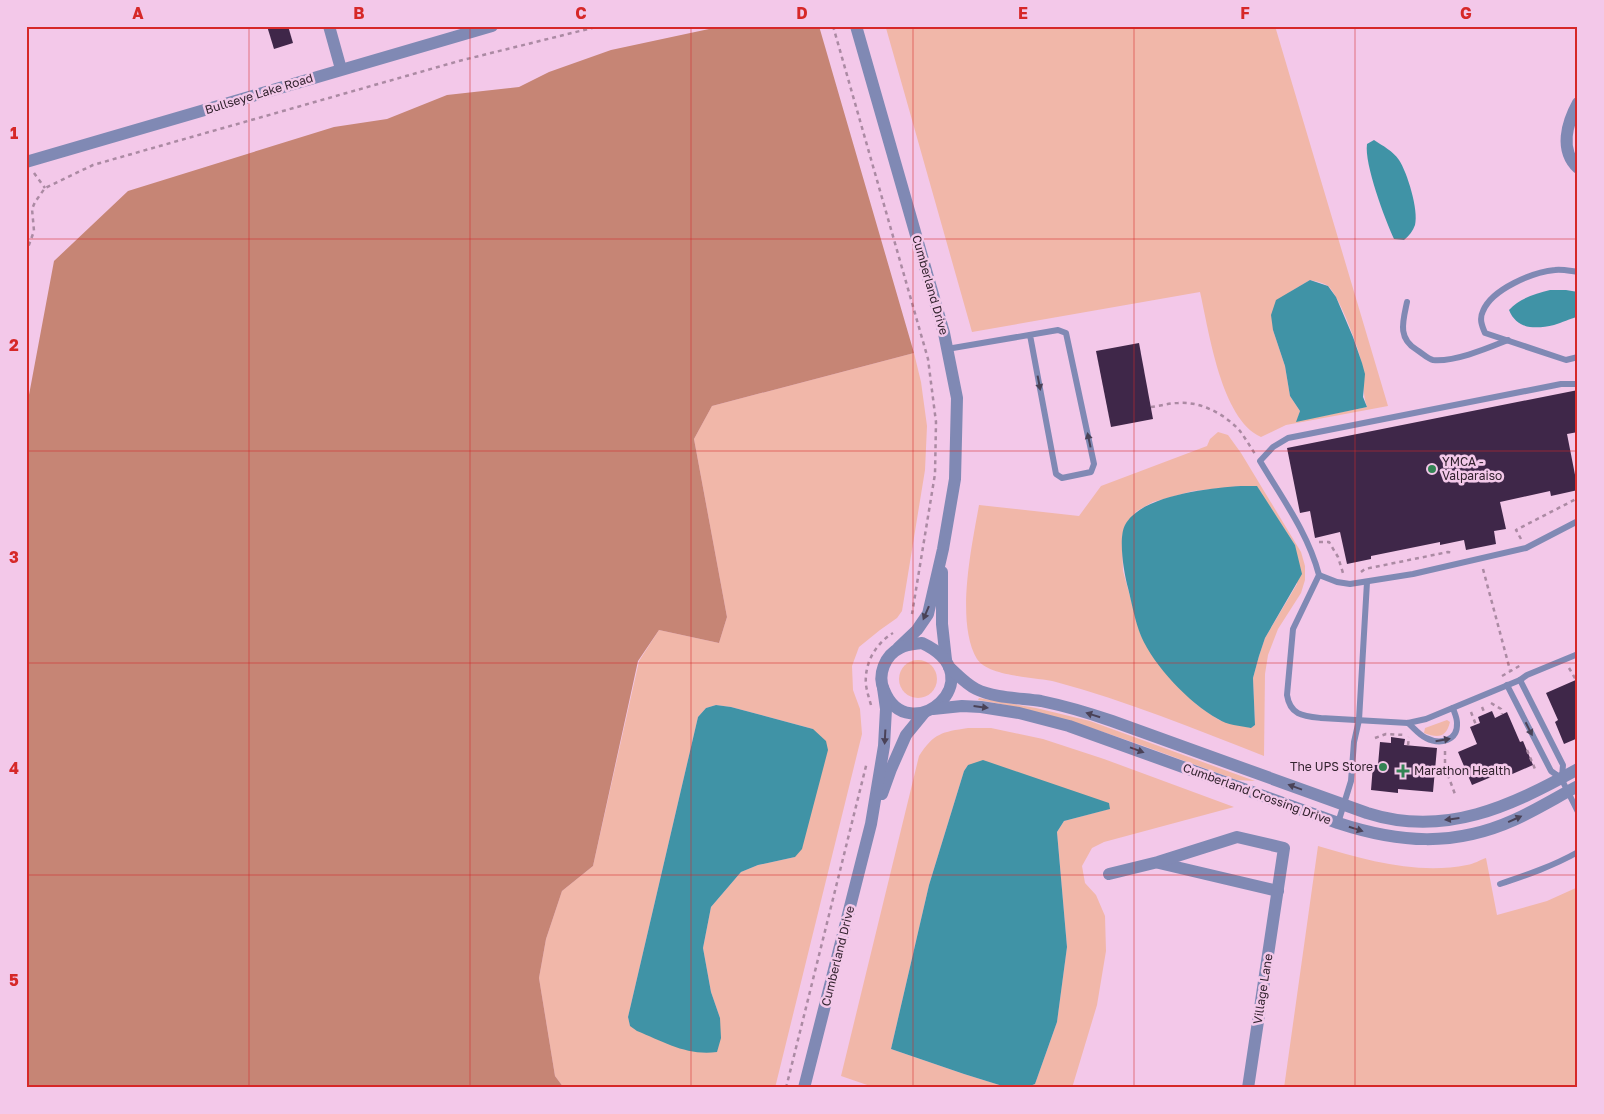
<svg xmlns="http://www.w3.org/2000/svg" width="1604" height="1114" viewBox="0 0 1604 1114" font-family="'Golos Text',sans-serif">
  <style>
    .green { fill: #f1b7a9; fill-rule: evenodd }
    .forest { fill: #c68575 }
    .water { fill: #4093a6 }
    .building { fill: #3f2749 }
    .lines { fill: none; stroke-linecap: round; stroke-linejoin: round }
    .path { stroke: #ab8aa3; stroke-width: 2.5; stroke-dasharray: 4 4; stroke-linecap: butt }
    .service { stroke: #8089b4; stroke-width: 6 }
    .minor { stroke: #8089b4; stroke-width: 12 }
    .tertiary { stroke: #8089b4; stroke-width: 12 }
    .oneway { fill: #4a4257 }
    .grid { fill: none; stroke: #d62828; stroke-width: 1; stroke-opacity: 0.55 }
    .poi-dot { fill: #348455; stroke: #f3c8e9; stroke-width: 2 }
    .labels { text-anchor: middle; stroke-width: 5; stroke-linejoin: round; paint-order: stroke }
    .street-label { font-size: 12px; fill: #33232f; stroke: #f3c8e9 }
    .poi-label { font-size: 12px; fill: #33232f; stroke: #f3c8e9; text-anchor: start }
    .neatline { fill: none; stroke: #d62828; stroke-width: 2 }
    .grid-label { font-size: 16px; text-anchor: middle; font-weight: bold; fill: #d62828 }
  </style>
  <rect width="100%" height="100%" fill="#f3c8e9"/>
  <g class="green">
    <path d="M893,26H1275L1388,406L1286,425L1261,437C1221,419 1209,331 1200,292L972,332L886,28ZM1310,280C1315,281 1324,283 1328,286C1339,295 1360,351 1362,365C1364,379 1362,393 1367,407L1297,421L1300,411L1290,396L1285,366L1273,330L1290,292Z"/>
    <path d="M914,353L921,382L927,426L925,470L902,611L897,618L880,630L859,647L852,666L853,690L860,709L862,734L775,1088H564L555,1076L539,978L546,939L562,891L593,866L639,661L659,630L719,643L727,617L694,439L712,406ZM716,705L731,707L813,729L795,857L758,865L741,872L711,907L703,948L711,992L720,1018L630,1026L628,1017L698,717L706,708Z"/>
    <path d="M1218,432L1228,435L1241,453L1301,552L1305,566V580L1301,593L1278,629L1268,655L1265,674L1264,756C1195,729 1127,701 1056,682C1036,677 989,677 977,659C955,622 972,545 979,505L1079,516L1101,486L1207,446L1210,439ZM1241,486L1257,487L1295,545L1297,584L1265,638L1259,656L1253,678L1255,725L1251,728L1219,720L1196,704L1141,636L1123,571L1122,537L1125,525L1137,511L1153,502L1193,491Z"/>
    <circle cx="918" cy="679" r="19"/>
    <path d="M979,698L1036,708L1090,721L1255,781L1237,780C1152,750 1068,714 978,700Z"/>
    <path d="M1447,720L1450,722C1446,738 1438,738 1424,733L1425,728Z"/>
    <path d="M968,728H991L1043,739L1104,759L1234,807L1104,842L1092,848L1082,866L1085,883L1096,895L1105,916L1106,951L1097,1005L1072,1088H1025L1035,1084L1057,1022L1067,947L1057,832L1064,821L1109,809L968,765L964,771L929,885L891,1049L964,1074L1009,1088H876L841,1076L919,756C934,733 942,732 968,728Z"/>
    <path d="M1318,846C1365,860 1418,875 1467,865C1474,864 1480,860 1486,858L1497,915L1547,901L1578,887V1088H1284Z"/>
  </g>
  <path class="forest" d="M723,26H819L914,353L712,406L694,439L727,617L719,643L659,630L638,661L593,866L562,891L546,939L539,978L555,1076L564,1088H26V411L54,261L128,191L334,127L387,119L447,95L519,87L549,72L611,50Z"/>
  <g class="water">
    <path d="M1374,140C1383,146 1393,151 1399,160C1407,172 1419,210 1415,225C1413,231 1409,236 1404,240L1394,239C1385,219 1364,164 1367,144Z"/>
    <path d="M1310,280L1328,286L1336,297L1353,337L1362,363L1365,374L1363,397L1367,407L1296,422L1300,411L1290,396L1285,366L1273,330L1271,315L1276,300Z"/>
    <path d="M1550,290H1566L1578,292V317C1570,318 1562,323 1554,325C1536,329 1517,330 1509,310C1520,298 1535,294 1550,290Z"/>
    <path d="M1241,486H1257L1295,545L1302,574L1265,638L1259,656L1253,678L1255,725L1251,728C1240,726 1227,725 1218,719C1189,703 1154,666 1141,636C1135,621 1132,604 1128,588C1124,574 1118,538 1125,525C1141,495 1210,488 1241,486Z"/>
    <path d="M716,705L731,707L813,729L826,741L828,750L802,849L795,857L758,865L741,872L711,907L703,948L711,992L720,1018L721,1038L717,1052C687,1056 664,1042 637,1031L630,1026L628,1017L698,717L706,708Z"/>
    <path d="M983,760L1109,803L1110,809L1064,821L1057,832L1067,947L1057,1022L1035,1084L1025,1088H1009L964,1074L891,1049L929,885L964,771L968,765Z"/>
  </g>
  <g class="building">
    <path d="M267,26H288L293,43L274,49Z"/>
    <path d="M1139,343L1153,419L1111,427L1096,351Z"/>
    <path d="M1578,390V432L1567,434L1578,490L1551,496L1550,491L1500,502L1506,529L1494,531L1496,544L1466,550L1464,540L1440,545V542L1371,556V559L1347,564L1340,532L1315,538L1310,511L1300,513L1287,448Z"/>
    <path d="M1578,679V738L1564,744L1555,722L1558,720L1546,693Z"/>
    <path d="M1492,711L1495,718L1507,712L1520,742L1523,741L1533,765L1510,775L1508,770L1472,785L1458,752L1477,744L1470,727L1480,723L1478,717Z"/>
    <path d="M1391,737L1405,739L1404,745L1437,748L1433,792L1398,789V793L1371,790L1373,765H1378L1380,742L1391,743Z"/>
  </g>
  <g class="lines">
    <g class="path">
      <path d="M833,26L928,359L936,422L935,474L912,614"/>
      <path d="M34,173L45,188"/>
      <path d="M26,253L34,231L32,209L35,202L45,188L93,165L459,61L600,26"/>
      <path d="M1151,407C1160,406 1169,403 1178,403C1200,401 1225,414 1240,431C1245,438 1250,446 1255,454"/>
      <path d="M1521,539L1516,530L1578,498"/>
      <path d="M1319,542H1329L1338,557L1343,573"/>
      <path d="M1483,569L1510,670"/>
      <path d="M1361,572L1365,569L1448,552L1454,553"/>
      <path d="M1569,668L1576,680"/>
      <path d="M1502,676L1521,665"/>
      <path d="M1491,703L1501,709L1502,714"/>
      <path d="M871,705C869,698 867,692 866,685C864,664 875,644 893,633"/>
      <path d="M1482,707L1485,714"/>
      <path d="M1471,712L1476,725"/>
      <path d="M1375,738L1386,734L1405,735"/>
      <path d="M1408,745L1409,737"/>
      <path d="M1527,750L1535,769"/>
      <path d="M1445,751V767L1456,797"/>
      <path d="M786,1088L867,762"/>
    </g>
    <g class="service">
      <path d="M1578,272C1570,271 1562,269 1555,270C1533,272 1492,289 1483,311C1479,319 1482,326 1485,333L1566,360L1578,357"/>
      <path d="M1407,302C1403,321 1397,338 1417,350C1422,353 1428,359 1433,360C1455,362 1488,348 1508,340"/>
      <path d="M947,349L1058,330L1066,333L1094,464L1091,472L1062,478L1056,474L1030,335"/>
      <path d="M1578,384H1561L1288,438L1273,447L1260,461C1282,498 1308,533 1319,575L1293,629L1287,695C1290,715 1303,716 1321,718L1408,723L1426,719L1520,680L1527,675L1578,654"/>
      <path d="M1319,575L1337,582L1350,584L1413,574L1526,548L1578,521"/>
      <path d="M1520,680L1563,765L1562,777"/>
      <path d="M1507,685L1551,771L1561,778L1578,812"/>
      <path d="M1408,723C1414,728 1419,735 1426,738C1440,745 1458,741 1457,723C1457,717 1454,712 1453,708"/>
      <path d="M1338,823L1351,781L1354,742L1359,720L1367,582"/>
      <path d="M1500,884C1527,875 1553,866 1578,852"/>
    </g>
    <g class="minor">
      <path d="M329,26L341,69"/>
      <path d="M856,26L944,333L957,398L955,479L943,549L928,614L917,630L898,648"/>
      <path d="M1578,103C1567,123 1559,150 1578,168"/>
      <path d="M942,572V624L946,660"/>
      <path d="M922,643C997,678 908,751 884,690C877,675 885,655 900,648C907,644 915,644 922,643Z"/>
      <path d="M949,667C958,675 966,684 976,689C994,698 1021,698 1041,701C1065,706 1089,713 1112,721L1367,813C1445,838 1511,806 1578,769"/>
      <path d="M933,709L962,706L981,707L1019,713L1069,726L1338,823C1399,843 1454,847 1514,820C1536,810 1557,797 1578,786"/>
      <path d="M882,794L891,769L906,735L924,713"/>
      <path d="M1159,863L1278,891"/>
      <path d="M1109,874L1158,862L1237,837L1284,848L1248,1088"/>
      <path d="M804,1088L871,824L884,746L886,709L883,688"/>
    </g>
    <path class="tertiary" d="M26,162L492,26"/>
  </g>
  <defs><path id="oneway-solid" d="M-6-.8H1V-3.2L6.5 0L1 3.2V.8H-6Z" transform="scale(1.25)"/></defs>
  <g class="oneway">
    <use href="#oneway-solid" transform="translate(1039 383) rotate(79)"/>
    <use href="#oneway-solid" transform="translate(1089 440) rotate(-102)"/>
    <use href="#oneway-solid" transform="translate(926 613) rotate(113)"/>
    <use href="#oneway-solid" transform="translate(981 707) rotate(7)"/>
    <use href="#oneway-solid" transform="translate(1093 715) rotate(-162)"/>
    <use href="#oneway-solid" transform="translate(1529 729) rotate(63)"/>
    <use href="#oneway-solid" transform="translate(885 737) rotate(93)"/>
    <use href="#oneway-solid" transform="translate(1443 740) rotate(-10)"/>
    <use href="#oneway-solid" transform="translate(1137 750) rotate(20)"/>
    <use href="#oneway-solid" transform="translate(1295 787) rotate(-160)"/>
    <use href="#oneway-solid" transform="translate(1452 819) rotate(173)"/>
    <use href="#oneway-solid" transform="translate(1515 819) rotate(-24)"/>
    <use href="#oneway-solid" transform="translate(1356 829) rotate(18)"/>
  </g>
  <path class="grid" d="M249,26V1088M470,26V1088M691,26V1088M913,26V1088M1134,26V1088M1355,26V1088M26,239H1578M26,451H1578M26,663H1578M26,875H1578"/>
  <g class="poi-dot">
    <circle cx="1432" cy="469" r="5"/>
    <circle cx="1383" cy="767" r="5"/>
    <path d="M1400.5 763.5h5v5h5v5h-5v5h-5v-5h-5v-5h5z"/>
  </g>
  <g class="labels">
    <g class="street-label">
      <text transform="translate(259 94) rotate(-17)" y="4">Bullseye Lake Road</text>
      <text transform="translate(930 285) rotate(74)" y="4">Cumberland Drive</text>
      <text transform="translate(1257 794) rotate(20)" y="4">Cumberland Crossing Drive</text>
      <text transform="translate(838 956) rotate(-76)" y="4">Cumberland Drive</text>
      <text transform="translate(1263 989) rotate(-81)" y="4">Village Lane</text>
    </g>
    <g class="poi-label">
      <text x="1442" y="466">YMCA -<tspan x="1442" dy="14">Valparaiso</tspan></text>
      <text x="1373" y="771" text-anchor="end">The UPS Store</text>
      <text x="1414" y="775">Marathon Health</text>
    </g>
  </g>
  <rect width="1604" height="1114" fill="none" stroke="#f3c8e9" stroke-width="55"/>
  <rect x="28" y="28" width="1548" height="1058" class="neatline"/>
  <g class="grid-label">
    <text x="138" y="19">A</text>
    <text x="359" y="19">B</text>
    <text x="581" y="19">C</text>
    <text x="802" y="19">D</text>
    <text x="1023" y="19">E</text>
    <text x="1245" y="19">F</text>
    <text x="1466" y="19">G</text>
    <text x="14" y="139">1</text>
    <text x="14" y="351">2</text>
    <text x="14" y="563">3</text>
    <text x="14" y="774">4</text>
    <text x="14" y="986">5</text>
  </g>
</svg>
